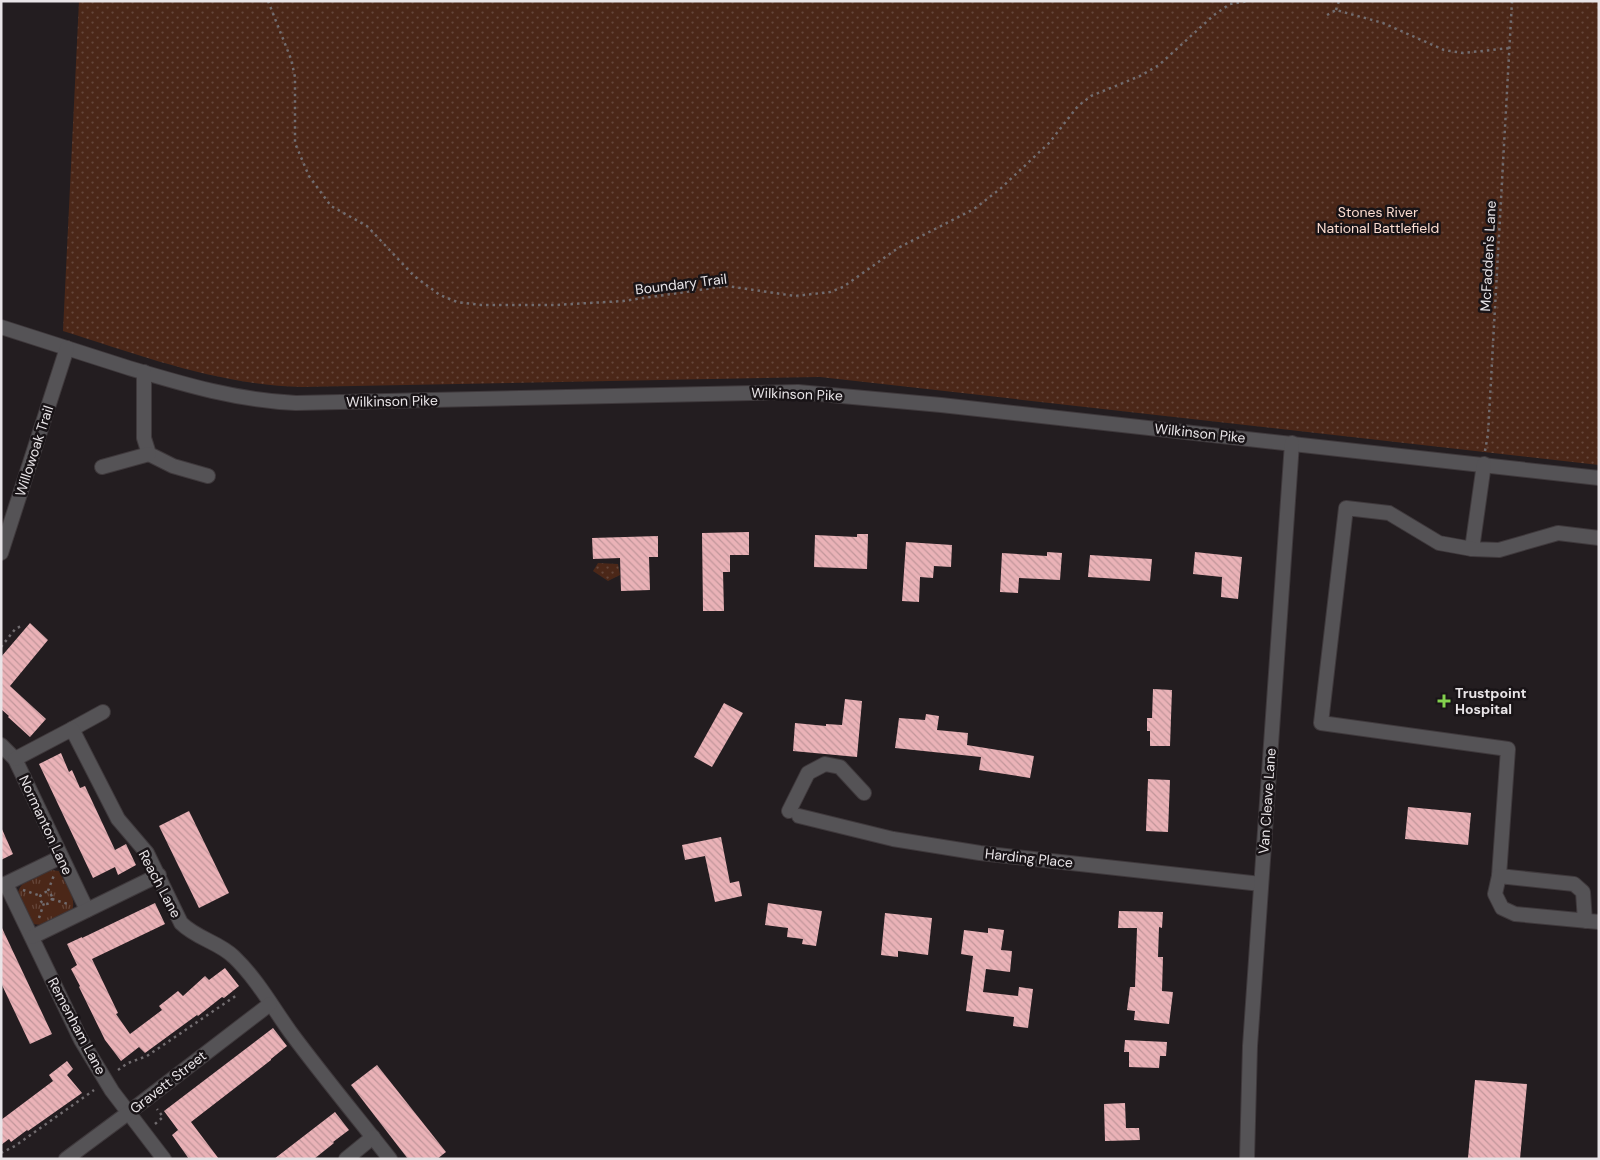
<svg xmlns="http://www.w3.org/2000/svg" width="1600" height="1160" viewBox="0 0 1600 1160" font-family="'DM Sans',sans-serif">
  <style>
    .grass { fill: url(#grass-tufts) }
    .park { fill: url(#park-dots) }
    .building { fill: url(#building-back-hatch) }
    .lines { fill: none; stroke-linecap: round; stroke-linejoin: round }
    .minor-casing { stroke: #3f393c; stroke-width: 16 }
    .path { stroke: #716c6f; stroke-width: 2.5; stroke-dasharray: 2.5 4; stroke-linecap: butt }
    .minor { stroke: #555356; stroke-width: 14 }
    .poi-dot { fill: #83d04e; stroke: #191417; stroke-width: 2 }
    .labels { text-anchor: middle; stroke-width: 5; stroke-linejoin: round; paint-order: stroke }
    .park-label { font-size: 14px; fill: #fbdcd0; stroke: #191417 }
    .street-label { font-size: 14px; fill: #e8e4e7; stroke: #191417 }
    .poi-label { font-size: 14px; font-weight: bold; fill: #e8e4e7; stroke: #191417; text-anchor: start }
  </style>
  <defs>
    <pattern id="grass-tufts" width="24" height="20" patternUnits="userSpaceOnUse" patternTransform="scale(1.25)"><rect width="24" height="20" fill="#4b2718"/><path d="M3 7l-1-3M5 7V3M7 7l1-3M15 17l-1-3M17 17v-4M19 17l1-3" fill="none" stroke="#65463a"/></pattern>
    <pattern id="park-dots" width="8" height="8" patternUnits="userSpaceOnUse" patternTransform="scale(1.25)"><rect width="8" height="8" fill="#4b2718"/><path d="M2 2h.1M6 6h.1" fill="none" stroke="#65463a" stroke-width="1.8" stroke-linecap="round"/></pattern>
    <pattern id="building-back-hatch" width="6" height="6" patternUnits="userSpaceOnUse" patternTransform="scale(1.25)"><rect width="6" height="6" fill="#eab2b7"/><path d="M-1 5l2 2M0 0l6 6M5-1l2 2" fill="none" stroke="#c1969a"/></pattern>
  </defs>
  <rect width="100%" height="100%" fill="#231d20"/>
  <path class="grass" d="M51,870L59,871L61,875C67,886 77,899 72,911L41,925L33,924L18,894C19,880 39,875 51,870Z"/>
  <g class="park">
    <path d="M79,1H1599V465L820,377L302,387C219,385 142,356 63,331Z"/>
    <path d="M598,563L618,564L620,575L608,581L593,571Z"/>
  </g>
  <g class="building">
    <path d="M749,532V555H730V572H723L724,611H703L702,533Z"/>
    <path d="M857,534H868L867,569L814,567L815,535L857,537Z"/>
    <path d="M658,536V557H649L650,590L621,591L620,558L593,559L592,538Z"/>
    <path d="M906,542L952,545L951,567L934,566L933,578L920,577L919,602L902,601Z"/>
    <path d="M1047,552L1062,553L1060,580L1019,578L1018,593L1000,592L1002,553L1047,556Z"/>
    <path d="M1195,552L1242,557L1238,599L1221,597L1222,577L1193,574Z"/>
    <path d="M1090,555L1152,559L1150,581L1088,577Z"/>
    <path d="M30,623L48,640L10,686L46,719L30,737L8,717L9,716L1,709V657Z"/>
    <path d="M1153,689L1172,690L1170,746H1150V731H1147V718H1152Z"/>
    <path d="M845,699L862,701L857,757L793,751L795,723L826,726V724L842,725Z"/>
    <path d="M724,703L743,713L712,767L694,757Z"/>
    <path d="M926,714L939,716L937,730L968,733L967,745L1034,756L1030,778L979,770L981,757L895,748L899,718L925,720Z"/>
    <path d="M61,753L69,772L72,770L80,788L85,786L115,850L126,844L136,865L118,875L115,867L93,878L39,764Z"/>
    <path d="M1148,779L1170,780L1168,832L1146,831Z"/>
    <path d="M1408,807L1471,813L1468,845L1405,839Z"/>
    <path d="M189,811L229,893L199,908L159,826Z"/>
    <path d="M1,827L13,854L1,860Z"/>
    <path d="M721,837L730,883L739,881L742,896L715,902L705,856L685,860L682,845Z"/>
    <path d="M155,903L165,924L92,959L118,1013L116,1014L130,1034L162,1010L159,1006L178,991L183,996L205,976L209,980L225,968L239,986L224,998L222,997L198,1016L197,1015L145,1053L139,1047L121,1061L105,1040L79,987L80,986L71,969L77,965L67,944L82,937V938Z"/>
    <path d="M768,903L822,911L816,946L802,944L803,939L787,937L788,928L765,925Z"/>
    <path d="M1119,911L1163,912L1162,928L1159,927L1158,957H1163L1162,991L1173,992L1169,1024L1134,1020L1135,1011L1127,1010L1130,987H1135L1137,928H1118Z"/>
    <path d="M885,913L932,918L928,955L898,951V957L881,955Z"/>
    <path d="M1,926L52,1034L30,1044L1,983Z"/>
    <path d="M988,928L1004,930L1001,950L1012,951L1010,972L986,969L983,992L1018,996L1019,987L1033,989L1028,1028L1013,1026L1014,1017L966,1011L973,956L961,954L964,930L988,933Z"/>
    <path d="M273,1028L287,1046L271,1059V1060L191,1122L219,1159H189L172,1135L178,1130L164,1111Z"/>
    <path d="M1125,1040L1167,1042L1166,1056H1160L1159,1068L1129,1067V1052H1124Z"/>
    <path d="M67,1061L73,1069L67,1075L82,1093L28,1131L27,1130L11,1142L9,1139L1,1145V1120L53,1081L49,1075Z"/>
    <path d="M377,1065L446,1152L437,1159H408L351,1085Z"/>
    <path d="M1475,1080L1527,1084L1520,1159L1468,1158Z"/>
    <path d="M1125,1103L1126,1128H1139L1140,1140L1105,1141L1104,1104Z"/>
    <path d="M335,1112L349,1130L333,1142L334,1143L314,1159H274Z"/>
  </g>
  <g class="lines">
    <defs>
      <g id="minor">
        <path d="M1,327C44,341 86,354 129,368C186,385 236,400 296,403L798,392L941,405L1599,478"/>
        <path d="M144,372V438L149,454L173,466L208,476"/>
        <path d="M1484,464L1472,549L1499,550L1558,533L1599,538"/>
        <path d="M102,467L149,454"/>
        <path d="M1472,549L1439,543L1389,513L1346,508L1321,723L1508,749L1499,876"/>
        <path d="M1,553L67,348"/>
        <path d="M72,729L103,712"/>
        <path d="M1,745L15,759L87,910"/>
        <path d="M15,759L72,729L118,819L147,853L181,923C197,939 219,942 234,957C257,979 273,1008 291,1033C323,1076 357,1117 390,1159"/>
        <path d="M789,811L808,773L825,764L840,767L864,793"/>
        <path d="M799,816L893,839L980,853L1261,884"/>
        <path d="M6,884L81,1040L112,1091L164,1159"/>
        <path d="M1,886L61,857"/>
        <path d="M1585,921L1583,892L1574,884L1499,876L1495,894L1502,908L1515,914L1599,922"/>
        <path d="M32,937L159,875"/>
        <path d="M66,1159L128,1113L270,1004"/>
        <path d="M346,1159L373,1137"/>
        <path d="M1247,1159L1250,1046L1292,443"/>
      </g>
    </defs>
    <use href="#minor" class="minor-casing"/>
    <g class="path">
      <path d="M268,1L291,59L295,77V143L309,176L331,206L367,226L414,276L440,295L457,302L481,305H556L623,301L727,286L795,296L830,292L843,287L898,248L974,209L1000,189L1049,143L1078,106L1091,96L1140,76L1159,65L1214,15L1230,4L1249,1"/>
      <path d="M1336,10L1339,1"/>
      <path d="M1327,15L1336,10L1383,23L1444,50L1463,53L1510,48"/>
      <path d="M1485,451L1488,434L1512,1"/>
      <path d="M1,647L16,628L23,626"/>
      <path d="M23,890L41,896"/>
      <path d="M48,891L54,875"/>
      <circle cx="46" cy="898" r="6"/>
      <path d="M52,899L68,904"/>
      <path d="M39,918L44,903"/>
      <path d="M118,1070L128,1063L147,1056L237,995"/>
      <path d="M155,1124L163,1117L157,1109"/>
      <path d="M1,1153L15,1146L94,1090"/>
    </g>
    <use href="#minor" class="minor"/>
  </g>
  <path class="poi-dot" d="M1441.5 693.5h5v5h5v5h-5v5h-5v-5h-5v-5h5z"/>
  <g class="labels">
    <g class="park-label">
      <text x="1378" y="217">Stones River<tspan x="1378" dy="16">National Battlefield</tspan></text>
    </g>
    <g class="street-label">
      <text transform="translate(1488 256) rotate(-87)" y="5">McFadden's Lane</text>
      <text transform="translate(681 284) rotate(-7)" y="5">Boundary Trail</text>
      <text transform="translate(797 394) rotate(2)" y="5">Wilkinson Pike</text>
      <text transform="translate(392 401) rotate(-1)" y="5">Wilkinson Pike</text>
      <text transform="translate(1200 433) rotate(6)" y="5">Wilkinson Pike</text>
      <text transform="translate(34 451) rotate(-72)" y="5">Willowoak Trail</text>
      <text transform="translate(1267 801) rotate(-86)" y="5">Van Cleave Lane</text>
      <text transform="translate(46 825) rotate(65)" y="5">Normanton Lane</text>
      <text transform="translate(1029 858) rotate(6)" y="5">Harding Place</text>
      <text transform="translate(160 884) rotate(62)" y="5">Reach Lane</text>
      <text transform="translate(77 1026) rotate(62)" y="5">Remenham Lane</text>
      <text transform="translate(168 1082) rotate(-38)" y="5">Gravett Street</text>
    </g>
    <g class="poi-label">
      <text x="1455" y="698">Trustpoint<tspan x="1455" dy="16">Hospital</tspan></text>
    </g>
  </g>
  <rect width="1600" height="1160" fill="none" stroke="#e8e4e7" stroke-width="5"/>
</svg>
